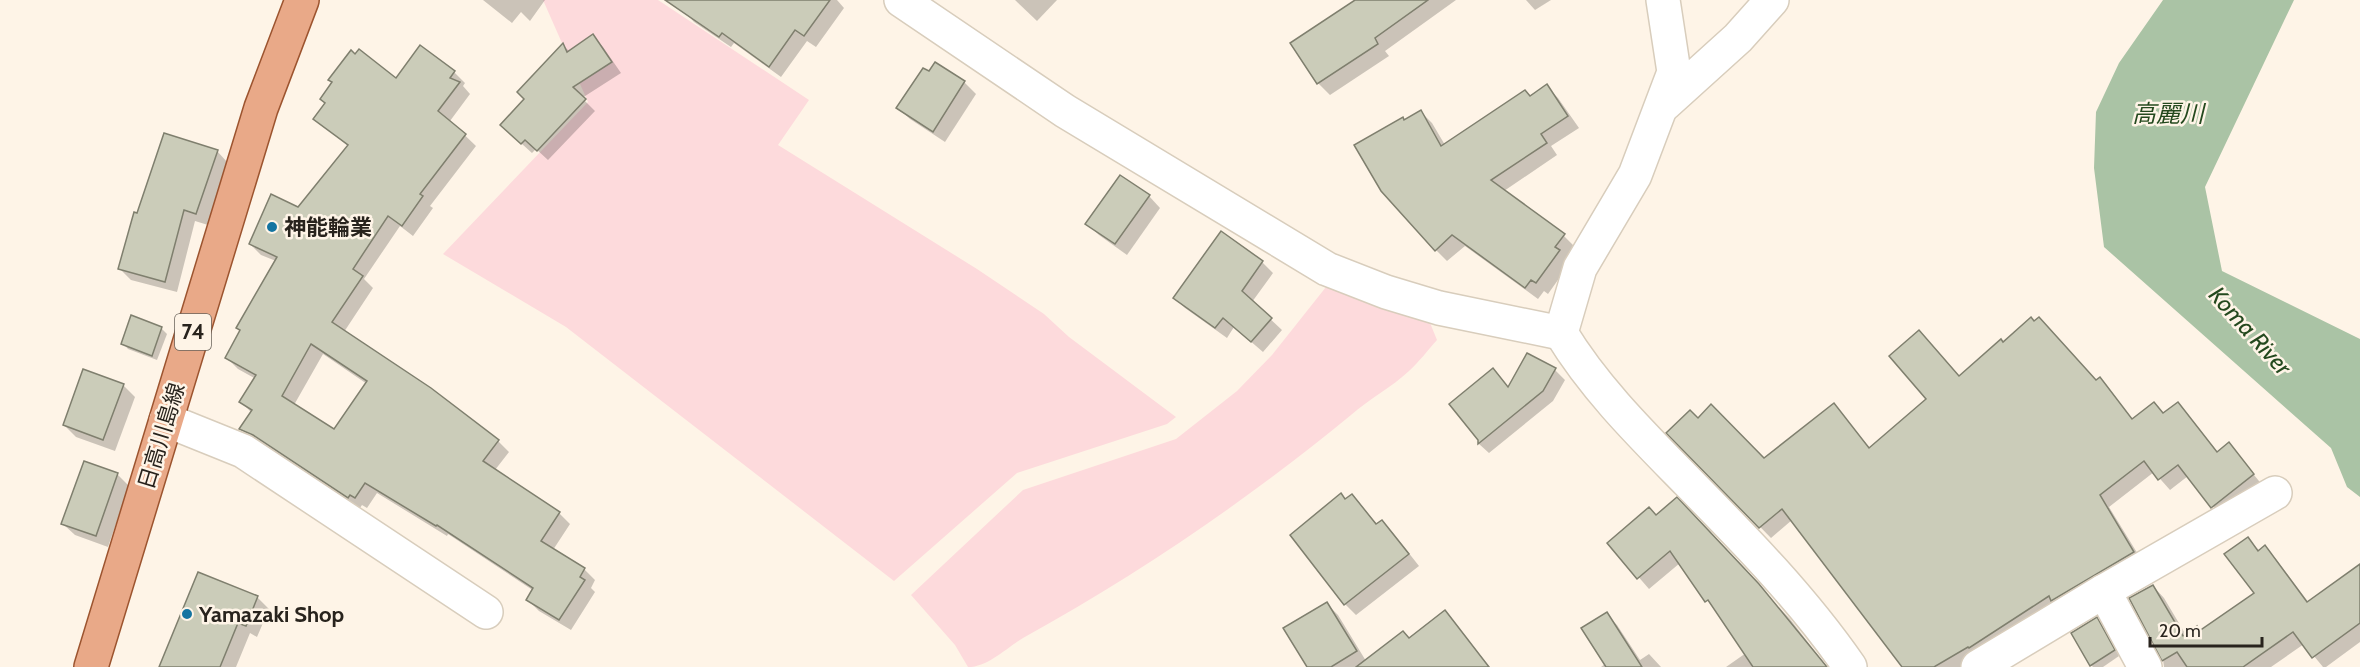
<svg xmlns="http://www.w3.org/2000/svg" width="2360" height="667" viewBox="0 0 2360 667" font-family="Cabin,'Noto Sans JP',sans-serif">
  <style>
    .green { fill: #fddadc }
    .water { fill: #aac3a5 }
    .shadow { fill: #0003; fill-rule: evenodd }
    .building { fill: #cbccb9; stroke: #7f7f6e; stroke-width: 1.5; fill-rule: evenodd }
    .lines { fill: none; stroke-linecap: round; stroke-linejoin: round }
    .street-casing { stroke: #d8cdbc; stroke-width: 36 }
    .primary-casing { stroke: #9c542f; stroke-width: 36 }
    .street { stroke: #fff; stroke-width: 33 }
    .primary { stroke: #e9a988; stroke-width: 33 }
    .poi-dot { fill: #1474a1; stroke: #fef4e7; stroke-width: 2 }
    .labels { text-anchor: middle; stroke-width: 5; stroke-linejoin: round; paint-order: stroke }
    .shield { fill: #fef4e7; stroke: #68625a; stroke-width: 1.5 }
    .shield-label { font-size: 21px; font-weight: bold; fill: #28231d }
    .poi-label { font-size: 22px; font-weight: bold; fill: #28231d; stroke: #fef4e7; text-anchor: start }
    .street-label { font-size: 22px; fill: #28231d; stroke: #fef4e7 }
    .water-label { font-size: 24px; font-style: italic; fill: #24491e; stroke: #fef4e7 }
  </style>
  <rect width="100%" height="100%" fill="#fef4e7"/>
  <g class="green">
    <path d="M543,0H658L809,100L778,145L977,269L1044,314L1069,337L1176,417L1167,424L1017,473L894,581L566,327L443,254L588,102Z"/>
    <path d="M1326,287L1353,297L1428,318L1437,340C1428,350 1419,362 1409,371C1392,387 1369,399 1351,415C1249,499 1139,574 1023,638C1006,648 988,667 968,667L955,645L911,595L1023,490L1176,439L1237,391L1272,355Z"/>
  </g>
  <path class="water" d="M2163,0H2294L2205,187L2222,271L2360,339V497L2347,487L2331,448L2104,247L2094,168L2096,112L2119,63Z"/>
  <g class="shadow">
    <path d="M483,0H545L530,21L521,12L512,23Z"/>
    <path d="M690,0H837L844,8L816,47L807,41L781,77L734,43L731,47L694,22L683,10Z"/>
    <path d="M1015,0H1057L1037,21Z"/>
    <path d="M1358,0H1456L1385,51L1389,56L1330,95L1318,83L1292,44Z"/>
    <path d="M1526,0H1551L1535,10Z"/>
    <path d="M593,36L603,47L621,73L582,98L595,111L548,160L536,149L532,153L512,135L526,99L563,45L570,52Z"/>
    <path d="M935,64L964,82L976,94L945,142L910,119L898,108Z"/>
    <path d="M454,72L465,83L463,86L470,94L450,121L476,146L430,206L433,208L413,236L400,226L364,279L373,288L344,332L498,441L509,452L495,470L559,513L570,524L553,550L584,569L595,580L591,588L595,592L571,630L539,611L528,600L534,591L448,534L447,536L377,493L367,508L362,505L360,508L266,446L252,440L241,429L252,413L241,402L256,379L238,369L227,358L276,261L261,255L250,244L299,209L349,147L315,118L396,80ZM323,354L367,384L335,431L294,405Z"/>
    <path d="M1546,86L1558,98L1579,128L1551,146L1557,155L1504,191L1564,236L1575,247L1570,263L1548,294L1544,291L1538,299L1465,246L1447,261L1436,250L1405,122L1421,112L1432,123L1445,145Z"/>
    <path d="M217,151L228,163L208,225L195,221L177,292L131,280L120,269L138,215Z"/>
    <path d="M1149,196L1160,208L1127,255L1099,235L1087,224Z"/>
    <path d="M1221,233L1262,262L1273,273L1252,302L1282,330L1263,352L1234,327L1227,338L1185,308L1175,298Z"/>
    <path d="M161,328L167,334L157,360L128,349L123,343Z"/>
    <path d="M1493,370L1509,388L1555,370L1565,380L1553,401L1489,453L1479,444Z"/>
    <path d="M1960,378L2097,381L2100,379L2133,420L2164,414L2178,404L2218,453L2229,444L2263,486L2223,518L2188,476L2170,490L2154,472L2109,507L2144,564L1967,667H1904L1792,520L1771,538L1668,433L1698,420L1764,460L1833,405L1871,449Z"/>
    <path d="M123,385L135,397L115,451L76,437L64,425Z"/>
    <path d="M117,474L129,486L108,547L75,535L63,524Z"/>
    <path d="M1352,496L1378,525L1382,522L1393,533L1419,566L1356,615L1345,604L1346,501Z"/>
    <path d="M1687,510L1790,619L1827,667H1726L1746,653L1680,563L1649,589L1609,543L1656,516Z"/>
    <path d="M2247,539L2260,551L2265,547L2276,559L2309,603L2360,583V642L2326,667H2323L2304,644L2271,667H2164L2153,586L2164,598L2186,635L2197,628L2200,632L2256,594Z"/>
    <path d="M257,597L269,609L257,637L250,633L236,667H161Z"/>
    <path d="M1327,604L1338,615L1366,661L1409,639L1445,612L1490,667H1309Z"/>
    <path d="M1606,614L1617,625L1640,660L1649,654L1661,667H1601L1605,664Z"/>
    <path d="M2097,619L2102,625L2119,656L2103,667H2093L2091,665Z"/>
  </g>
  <g class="building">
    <path d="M665,0H830L804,36L795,30L769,67L722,33L719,37Z"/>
    <path d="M1355,0H1428L1375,38L1378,44L1317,84L1290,43Z"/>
    <path d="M593,34L612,62L573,87L586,99L537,151L525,140L521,144L500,125L524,99L517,92L563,43L567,52Z"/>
    <path d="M420,45L455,71L450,78L460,82L438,111L466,134L420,194L423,196L402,226L388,216L353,269L363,276L332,322L431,388L499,440L483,461L560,512L541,541L585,568L580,577L585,580L559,620L526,600L533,588L437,525L436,526L365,483L355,498L350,495L348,498L253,435L239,429L252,410L239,402L256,375L225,358L240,330L236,328L277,257L249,244L271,194L298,207L348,145L313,119L325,103L320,99L332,82L328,80L351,50L355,54L359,49L396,78ZM311,344L367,381L334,429L282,396Z"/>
    <path d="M935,62L965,81L933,132L896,108L923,68L929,71Z"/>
    <path d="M1547,84L1568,116L1541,134L1547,143L1491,180L1565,234L1555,247L1560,250L1536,283L1531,280L1525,288L1452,235L1435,251L1381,191L1354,145L1403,117L1404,120L1421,110L1441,146L1525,90L1530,96Z"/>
    <path d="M164,133L218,150L196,214L184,210L165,282L118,269L134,212L137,213Z"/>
    <path d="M1120,175L1150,195L1115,244L1085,224Z"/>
    <path d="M1221,231L1263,261L1242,291L1272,318L1251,342L1223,318L1215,328L1173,298Z"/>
    <path d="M131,315L162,327L152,356L121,344Z"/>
    <path d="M2031,317L2034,321L2039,317L2096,380L2100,377L2132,419L2154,402L2163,413L2178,402L2217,452L2229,442L2254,474L2211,508L2178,465L2158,480L2144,461L2100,495L2134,552L2051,601L2049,596L1969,648L1968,647L1934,667H1902L1782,509L1759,528L1666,433L1690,410L1698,418L1711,404L1764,458L1834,403L1869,448L1926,399L1889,356L1919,330L1959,376L2001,339L2003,342Z"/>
    <path d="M1527,353L1556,368L1543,391L1478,444V440L1449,404L1493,368L1508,387Z"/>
    <path d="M83,369L124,384L103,440L63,425Z"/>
    <path d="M84,461L118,473L96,536L61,524Z"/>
    <path d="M1341,493L1345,499L1352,494L1376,524L1382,520L1409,554L1344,605L1290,535Z"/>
    <path d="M1677,497L1759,584L1827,667H1753L1708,600L1705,602L1670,551L1637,579L1607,543L1649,507L1656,515Z"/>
    <path d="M2248,537L2258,551L2265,545L2307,602L2360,564V623L2312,658L2293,632L2243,667H2187L2177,652L2162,661L2129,598L2153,585L2183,636L2197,626L2199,631L2254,593L2224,554Z"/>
    <path d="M198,572L258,596L246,626L238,623L220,667H159Z"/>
    <path d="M1327,602L1357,651L1331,667H1307L1283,628Z"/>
    <path d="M1445,610L1489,667H1356L1403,631L1409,638Z"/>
    <path d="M1607,612L1642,667H1606L1581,628Z"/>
    <path d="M2097,617L2115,650L2090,666L2071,633Z"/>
  </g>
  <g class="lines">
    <defs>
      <g id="street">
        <path d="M901,0L1065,111L1327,269L1386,292L1439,308L1561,333"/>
        <path d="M1663,0L1674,72L1635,175L1580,268L1561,333C1595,389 1643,436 1688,482C1746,541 1803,599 1850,667"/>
        <path d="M1665,104L1738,38L1772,0"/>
        <path d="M166,420L243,451L486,612"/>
        <path d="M2104,591L2145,667"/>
        <path d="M1978,667L2104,591L2275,493"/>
      </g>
      <path id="primary" d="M91,667L261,108L302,0"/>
    </defs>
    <use href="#street" class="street-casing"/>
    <use href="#primary" class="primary-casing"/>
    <use href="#street" class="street"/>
    <use href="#primary" class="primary"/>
  </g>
  <g class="poi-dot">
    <circle cx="272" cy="227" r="6"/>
    <circle cx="187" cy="614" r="6"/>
  </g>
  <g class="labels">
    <rect class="shield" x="175" y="314" width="36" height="36" rx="4.5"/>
    <g class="shield-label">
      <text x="193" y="339">74</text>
    </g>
    <g class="poi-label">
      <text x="284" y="235">神能輪業</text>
      <text x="199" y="622">Yamazaki Shop</text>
    </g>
    <g class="street-label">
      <text transform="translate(161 436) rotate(-73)" y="8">日高川島線</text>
    </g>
    <g class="water-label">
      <text x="2168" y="122">高麗川</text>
      <text transform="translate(2250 331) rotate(48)" y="8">Koma River</text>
    </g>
  </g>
  <path d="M2150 637v9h112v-9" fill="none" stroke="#28231d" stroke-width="3"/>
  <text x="2159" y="637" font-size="18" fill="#28231d" stroke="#fef4e7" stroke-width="4.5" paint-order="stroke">20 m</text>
</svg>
